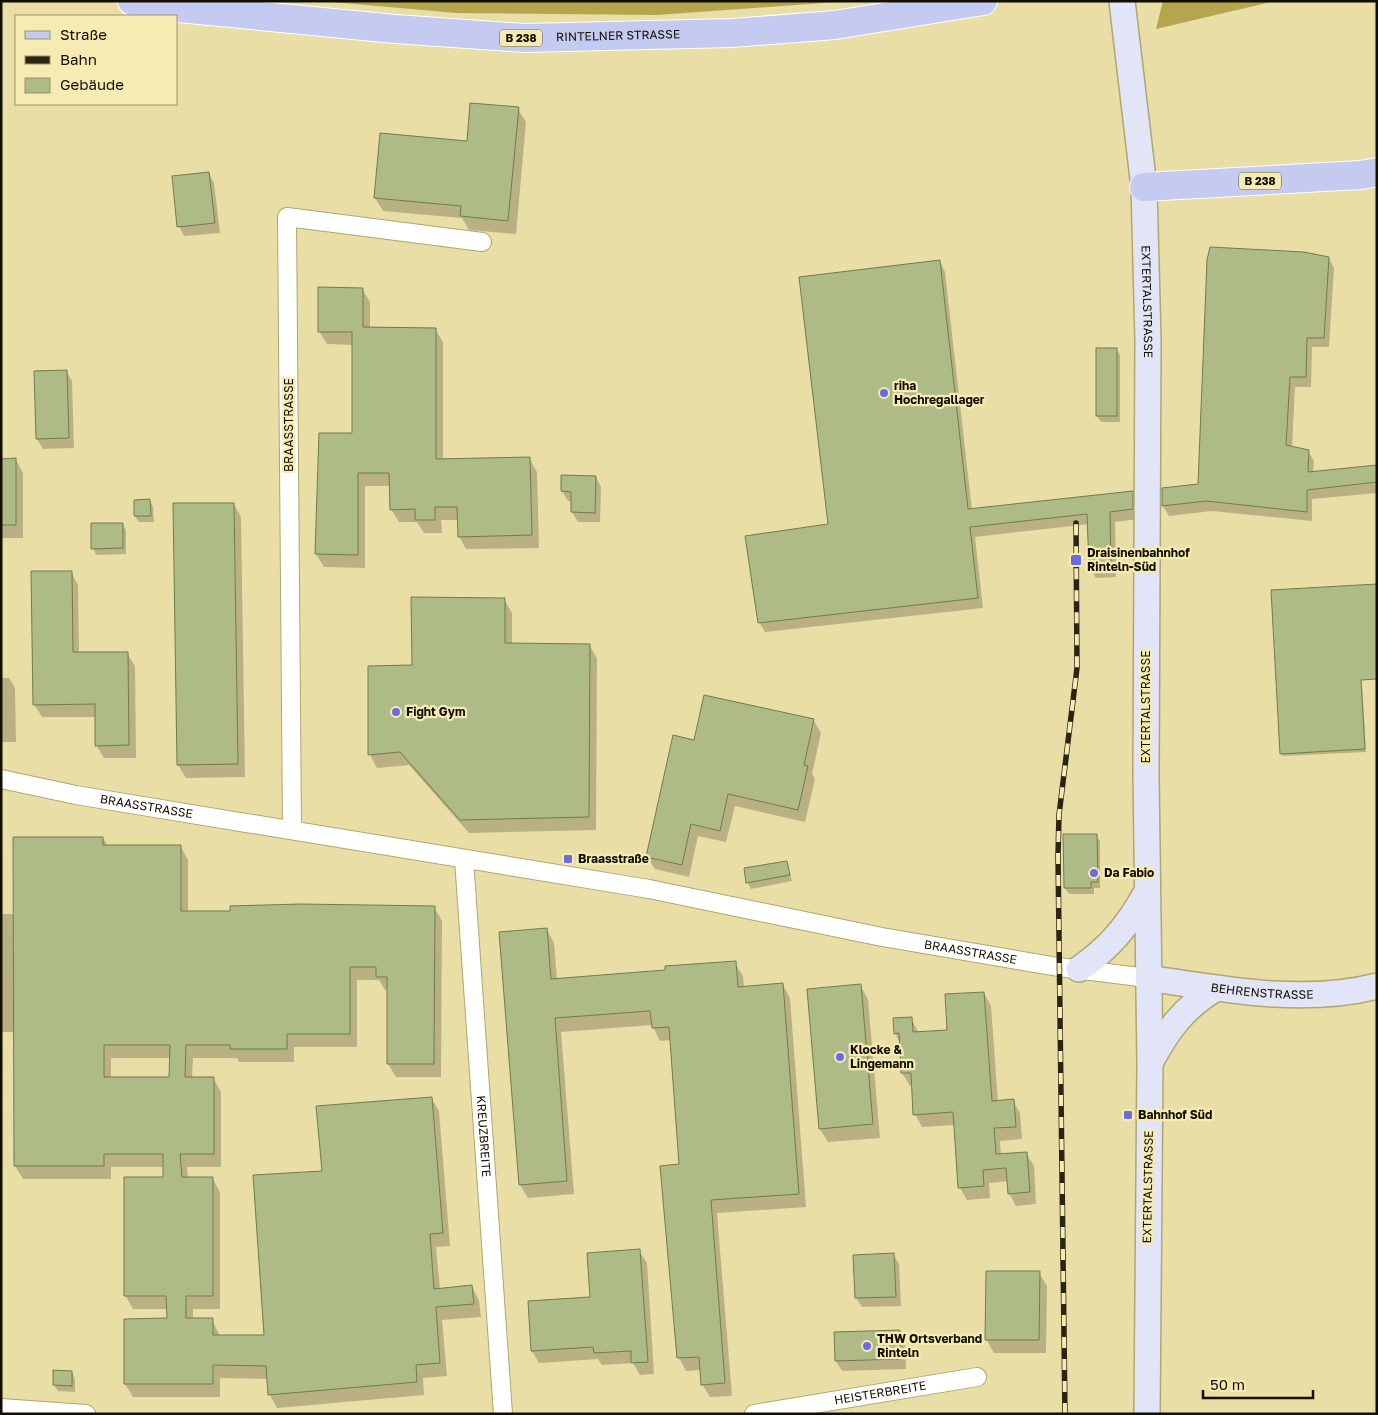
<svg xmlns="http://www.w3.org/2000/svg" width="1378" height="1415" viewBox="0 0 1378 1415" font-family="'Golos Text',sans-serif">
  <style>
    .forest { fill: #b5a54e }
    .shadow { fill: #0003; fill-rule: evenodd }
    .building { fill: #aebb86; stroke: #717c4a; fill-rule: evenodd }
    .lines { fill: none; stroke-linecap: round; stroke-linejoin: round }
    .minor-casing { stroke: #b0a670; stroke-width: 20 }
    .secondary-casing { stroke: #b0a670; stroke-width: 28 }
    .primary-casing { stroke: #fff; stroke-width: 30 }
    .minor { stroke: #fff; stroke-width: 18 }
    .secondary { stroke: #e2e4f8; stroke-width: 25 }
    .primary { stroke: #c5caf0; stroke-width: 28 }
    .rail-casing { stroke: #2a2513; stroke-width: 5.5 }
    .rail { stroke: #f6ebb3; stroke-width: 4; stroke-dasharray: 11; stroke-linecap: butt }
    .poi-dot { fill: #6a6be5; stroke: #f6ebb3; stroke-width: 2 }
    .labels { text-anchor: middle; stroke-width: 4.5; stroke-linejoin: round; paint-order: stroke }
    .shield { fill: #f6ebb3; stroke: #565036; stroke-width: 1 }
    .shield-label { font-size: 11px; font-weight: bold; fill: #120e00 }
    .street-label { font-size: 12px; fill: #120e00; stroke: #f6ebb3 }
    .poi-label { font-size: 12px; font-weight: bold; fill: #120e00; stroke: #f6ebb3; text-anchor: start }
  </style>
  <rect width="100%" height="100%" fill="#e8dea6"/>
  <g class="forest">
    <path d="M321,1H850L657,15L456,13Z"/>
    <path d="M1163,1H1275L1156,29Z"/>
  </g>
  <g class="shadow">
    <path d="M518,109L526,122L516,234L469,230L462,218L383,211L375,198L468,142Z"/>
    <path d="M209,174L214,183L220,233L184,236L179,226Z"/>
    <path d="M1329,258L1334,268L1329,347H1312L1311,387H1295L1292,448L1308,451L1314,461L1313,473L1377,466V493L1312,499V521L1212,511L1169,516L1163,506L1199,485Z"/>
    <path d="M940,262L945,272L972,510L1132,492L1138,502V519L1115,522L1116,577L1096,578L1090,568L1089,524L975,537L983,608L765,632L759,622L829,525Z"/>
    <path d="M362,289L370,302V329H435L443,342V460L529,458L537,472L539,548L466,549L459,536L458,520H441L442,533H424L417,522H399L391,509V486H365V568L324,567L316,554L320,434H353V345L327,344L319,331Z"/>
    <path d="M1116,349L1120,355V422H1101L1097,416Z"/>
    <path d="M66,371L72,381L74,448L43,449L37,439L35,373Z"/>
    <path d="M1,460H16L23,473V538H1Z"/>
    <path d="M596,477L601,487L600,522H578L572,512L573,501H568L562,491Z"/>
    <path d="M150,500L153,507L154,522H139L135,516Z"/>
    <path d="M234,504L241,517L245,777L186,778L178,765Z"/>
    <path d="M122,524L126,530V554L96,555L93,548Z"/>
    <path d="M71,572L78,585L79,653H127L135,666L136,758H104L96,745V717H42L34,704Z"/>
    <path d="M504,599L512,613V645H589L597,658L596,830L469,833L409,765L377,768L370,755L413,667Z"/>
    <path d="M1359,633L1366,752L1283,756L1282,754Z"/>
    <path d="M1,678H9L15,688L16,742H1Z"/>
    <path d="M814,721L821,733L812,774L815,779L805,822L735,806L726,842L698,836L689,877L655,869L647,857L695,742Z"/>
    <path d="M1096,835L1100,841V888H1094V894H1069L1065,888Z"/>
    <path d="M103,838L108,846L181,847L188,860V913L434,907L442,921L441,1077H396L388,1064V990H385L379,980H357V1047H294V1062H239L237,1058H193L192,1078H213L221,1092V1167H187L188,1178H212L220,1192V1309H193V1320H212L220,1336H266L323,1172L431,1098L439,1111L450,1246L436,1247L440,1289L472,1287L479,1300L481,1317L442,1320L447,1376L423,1378L424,1395L277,1408L270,1395L268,1379L220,1378V1397H133L125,1384V1320H168V1309H133L125,1295L165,1178L164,1167H111V1179H23L15,1166V1032H1V914H14ZM111,1058H171L170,1078H111Z"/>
    <path d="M787,862L792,881L751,889L747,882Z"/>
    <path d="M547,930L554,943L557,980L666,971L735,963L743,976L744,987L783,985L790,998L806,1207L717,1213L732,1396L710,1397L702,1384L701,1370L686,1371L679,1358L681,1165L672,1040L660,1041L652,1025L561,1032L574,1194L528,1198L520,1185Z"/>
    <path d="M860,985L868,999L880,1138L828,1142L820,1129Z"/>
    <path d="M984,993L991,1006L998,1102L1013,1101L1020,1113L1022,1139L1000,1141L1001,1155L1026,1153L1034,1166L1036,1204L1016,1206L1009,1193L1008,1181L989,1183L990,1198L967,1200L960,1188L955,1125L922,1127L915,1114L913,1085L910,1086L902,1073L900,1043L895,1033L911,1018L919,1033L949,1031Z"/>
    <path d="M639,1251L647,1263L654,1374L640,1375L633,1363L602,1365L598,1359L539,1363L532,1351L591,1298Z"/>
    <path d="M893,1254L899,1264L901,1306L862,1307L856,1298Z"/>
    <path d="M1039,1273L1047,1286L1046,1353H994L986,1339Z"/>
    <path d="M899,1331L905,1341L906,1369L842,1371L836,1361Z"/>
    <path d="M72,1372L75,1379V1392L58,1391L54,1385Z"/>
  </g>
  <g class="building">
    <path d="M470,103L519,107L508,221L460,216L461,206L374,198L380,133L467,141Z"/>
    <path d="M209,172L215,223L177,227L172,176Z"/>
    <path d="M1210,247L1304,252L1329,257L1324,338H1307L1306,377H1290L1286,445L1309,450L1308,472L1377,465V482L1307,490V512L1206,501L1162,506V488L1198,484L1207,260Z"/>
    <path d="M940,260L968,509L1133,491V509L1110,512L1111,568H1089L1087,514L970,527L978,598L758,623L745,536L828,524L799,277Z"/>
    <path d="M318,287L363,288V327L436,328V459L530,457L532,535L458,537L457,507H435V520H415V509L390,510L389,473H358V555L315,554L319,433H352V332H318Z"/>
    <rect x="1096" y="348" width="21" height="68"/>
    <path d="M67,370L69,438L36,439L34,371Z"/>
    <path d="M16,458V525H1V459Z"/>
    <path d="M561,475L596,476L595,513L571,512V492L561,491Z"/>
    <path d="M150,499L151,516H134V500Z"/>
    <path d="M173,503H234L238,764L177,765Z"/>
    <path d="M91,523H123V548L91,549Z"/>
    <path d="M31,571H72L73,652H128L129,745L95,746V704L33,705Z"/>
    <path d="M1377,584V679L1361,680L1365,749L1280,754L1271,590Z"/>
    <path d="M411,597L505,598V643L590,644L589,817L460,820L400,752L368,755V666L412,665Z"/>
    <path d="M704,695L814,719L804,765L808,766L798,810L728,794L720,831L691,824L682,865L646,857L673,735L694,740Z"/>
    <path d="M1063,834H1097L1098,882H1091V888H1064Z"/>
    <path d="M13,837H103V845H181V911H230V906L301,904L435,906L434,1064H387V977H376V967H350V1034H287V1049H230V1045H186L185,1077H214V1154H180L182,1177H213V1296H186V1318H213V1335H264L253,1175L322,1171L316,1106L432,1097L443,1233L430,1234L434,1289L472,1285L474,1304L436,1307L440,1363L416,1365L417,1382L268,1395L266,1366L213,1365V1384H124V1319L167,1318L166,1296H124V1177H163V1154H104V1166H14ZM104,1045H170L169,1077H104Z"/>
    <path d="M787,861L790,875L746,883L744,868Z"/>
    <path d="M547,928L551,979L665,970V966L736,961L738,987L783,983L799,1194L711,1200L725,1383L701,1385L699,1357L677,1358L660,1166L679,1164L669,1027L652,1028L650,1011L555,1018L567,1181L519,1185L499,932Z"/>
    <path d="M861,984L873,1124L819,1129L807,989Z"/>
    <path d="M984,992L992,1101L1014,1099L1016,1127L994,1128L996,1154L1027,1152L1030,1192L1008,1194L1006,1168L983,1170L984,1186L958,1188L953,1112L913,1115L911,1073H901L899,1033L894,1034L893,1018L912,1017L913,1032L947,1030L945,994Z"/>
    <path d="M640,1249L648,1362L631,1363V1351L594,1353L593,1347L531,1351L528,1301L590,1297L587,1253Z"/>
    <path d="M894,1253L896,1297L855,1298L853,1255Z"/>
    <path d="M986,1271H1040L1039,1340H985Z"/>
    <path d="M900,1330L901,1359L835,1361L834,1332Z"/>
    <path d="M53,1370L72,1371V1386L53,1385Z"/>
  </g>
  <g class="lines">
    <defs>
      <g id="minor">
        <path id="s1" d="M1,779L76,795L649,889L882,937L1058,967L1148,978"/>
        <path d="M292,829L287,217L482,242"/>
        <path id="s2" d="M464,859L503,1414"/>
        <path d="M1,1408L86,1414"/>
        <path id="s3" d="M754,1414L977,1377"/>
      </g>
      <g id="secondary">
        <path id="s4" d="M1122,1L1144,187L1148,341L1146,776L1150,1063L1147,1414"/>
        <path d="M1079,969C1109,948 1128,926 1146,893"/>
        <path id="s5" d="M1148,978C1222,989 1302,1005 1377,986"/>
        <path d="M1150,1063C1167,1031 1183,1008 1215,989"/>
      </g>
      <g id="primary">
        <path id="s6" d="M132,1L158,6L395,29L525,38L732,33L835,25L983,1"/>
        <path d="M1144,187L1361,175L1377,172"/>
      </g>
    </defs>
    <use href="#minor" class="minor-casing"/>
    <use href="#secondary" class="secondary-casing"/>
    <use href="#primary" class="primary-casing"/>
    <use href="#minor" class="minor"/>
    <use href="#secondary" class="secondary"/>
    <use href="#primary" class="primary"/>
    <defs>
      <path id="rail" d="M1065,1414L1058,855L1059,815L1077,668L1076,523"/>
    </defs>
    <use href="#rail" class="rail-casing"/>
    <use href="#rail" class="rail"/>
  </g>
  <g class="poi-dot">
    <circle cx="884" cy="393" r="5"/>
    <rect x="1070" y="554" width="12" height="12" rx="2.5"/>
    <circle cx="396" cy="712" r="5"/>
    <rect x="563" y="854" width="10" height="10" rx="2.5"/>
    <circle cx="1094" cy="873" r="5"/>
    <circle cx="840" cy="1057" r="5"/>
    <rect x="1123" y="1110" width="10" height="10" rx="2.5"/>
    <circle cx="867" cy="1346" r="5"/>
  </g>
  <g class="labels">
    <g class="shield">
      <rect x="500" y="29.5" width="42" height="17" rx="4"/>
      <rect x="1239" y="172.5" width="42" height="17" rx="4"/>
    </g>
    <g class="shield-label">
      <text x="521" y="42">B 238</text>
      <text x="1260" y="185">B 238</text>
    </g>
    <g class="street-label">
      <text dy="4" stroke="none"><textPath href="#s6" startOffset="488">RINTELNER STRASSE</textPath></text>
      <text dy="4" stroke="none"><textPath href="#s4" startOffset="302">EXTERTALSTRASSE</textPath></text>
      <text transform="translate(289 425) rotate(-90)" y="4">BRAASSTRASSE</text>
      <text transform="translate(1146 707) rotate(-90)" y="4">EXTERTALSTRASSE</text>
      <text dy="4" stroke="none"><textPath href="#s1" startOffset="148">BRAASSTRASSE</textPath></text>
      <text dy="4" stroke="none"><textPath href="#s1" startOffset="985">BRAASSTRASSE</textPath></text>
      <text dy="4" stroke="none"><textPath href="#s5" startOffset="115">BEHRENSTRASSE</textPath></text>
      <text dy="4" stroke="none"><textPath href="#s2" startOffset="278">KREUZBREITE</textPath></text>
      <text transform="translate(1148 1187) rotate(-89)" y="4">EXTERTALSTRASSE</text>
      <text dy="4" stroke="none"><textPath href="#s3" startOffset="128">HEISTERBREITE</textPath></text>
    </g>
    <g class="poi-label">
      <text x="894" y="390">riha<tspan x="894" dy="14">Hochregallager</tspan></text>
      <text x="1087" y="557">Draisinenbahnhof<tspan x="1087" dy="14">Rinteln-Süd</tspan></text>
      <text x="406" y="716">Fight Gym</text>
      <text x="578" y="863">Braasstraße</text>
      <text x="1104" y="877">Da Fabio</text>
      <text x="850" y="1054">Klocke &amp;<tspan x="850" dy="14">Lingemann</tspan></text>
      <text x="1138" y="1119">Bahnhof Süd</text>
      <text x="877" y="1343">THW Ortsverband<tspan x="877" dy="14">Rinteln</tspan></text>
    </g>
  </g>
  <rect width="1378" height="1415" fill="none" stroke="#120e00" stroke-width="5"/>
  <rect x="15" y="15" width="162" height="90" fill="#f6ebb3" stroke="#9b936b"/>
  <rect x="25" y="31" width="25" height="8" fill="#c5caf0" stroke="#9b936b"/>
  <text x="60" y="40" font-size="15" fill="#120e00">Straße</text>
  <rect x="25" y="56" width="25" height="8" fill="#2a2513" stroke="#9b936b"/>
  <text x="60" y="65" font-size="15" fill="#120e00">Bahn</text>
  <rect x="25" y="78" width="25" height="15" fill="#aebb86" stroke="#9b936b"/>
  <text x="60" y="90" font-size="15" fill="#120e00">Gebäude</text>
  <path d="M1203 1390v8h110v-8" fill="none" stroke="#120e00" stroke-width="2.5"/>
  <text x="1210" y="1390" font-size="15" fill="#120e00" stroke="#f6ebb3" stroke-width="4" paint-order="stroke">50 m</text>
</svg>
